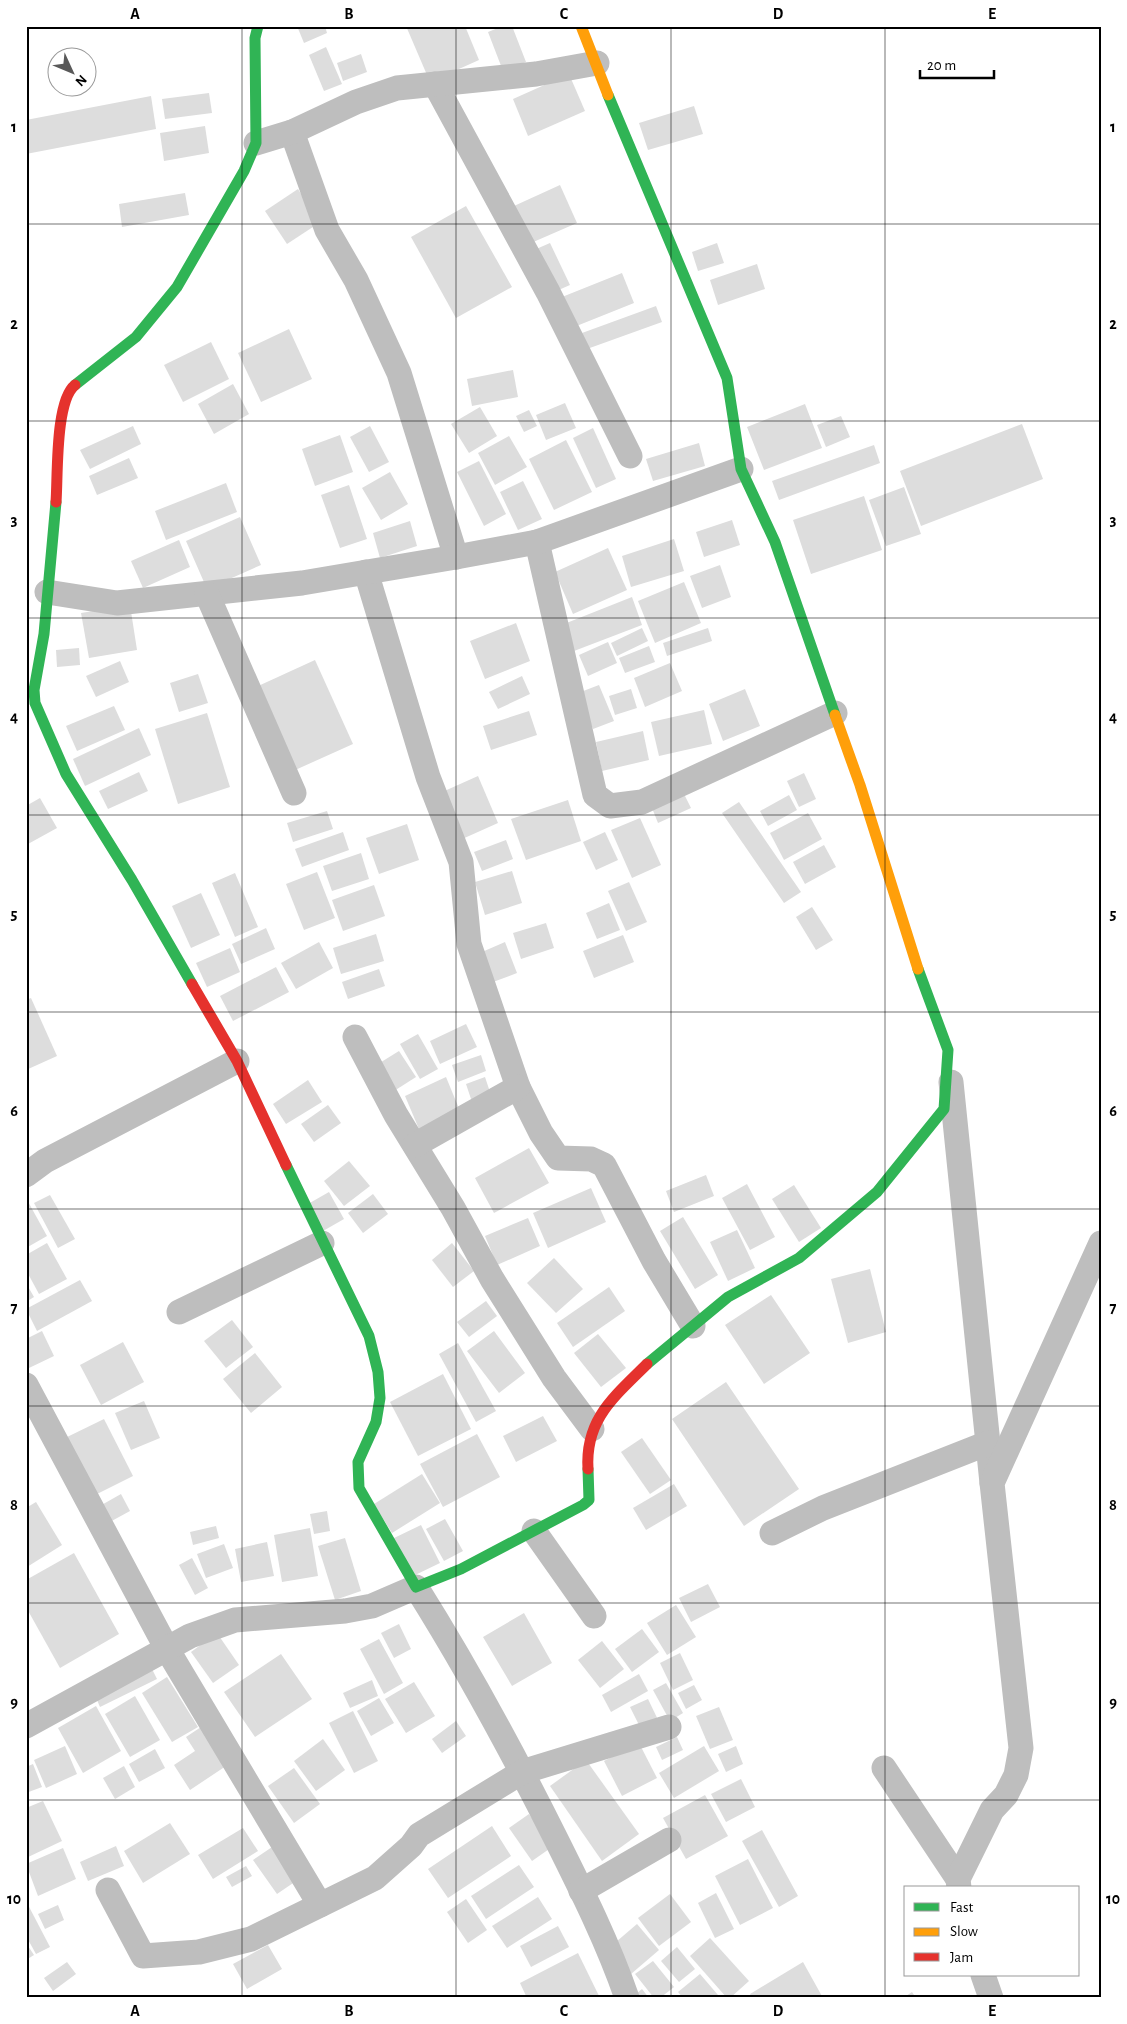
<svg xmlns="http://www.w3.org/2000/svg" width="1127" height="2024" viewBox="0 0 1127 2024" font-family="'Alegreya Sans',sans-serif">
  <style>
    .building { fill: #ddd }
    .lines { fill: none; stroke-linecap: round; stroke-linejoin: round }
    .street { stroke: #bebebe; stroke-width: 25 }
    .fast { stroke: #30b455; stroke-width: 11 }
    .slow { stroke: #ff9f0a; stroke-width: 11 }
    .jam { stroke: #e5322d; stroke-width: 11 }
    .grid { fill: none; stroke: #000; stroke-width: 1; stroke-opacity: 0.55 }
    .neatline { fill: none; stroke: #000; stroke-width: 2 }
    .grid-label { font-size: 16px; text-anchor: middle; font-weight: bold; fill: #000 }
  </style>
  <rect width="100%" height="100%" fill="#fff"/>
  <g class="building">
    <path d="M297,26H325L327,33L304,43Z"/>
    <path d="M406,26H465L479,60L430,82Z"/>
    <path d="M503,26H512L526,62L503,71L488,32Z"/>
    <path d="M326,47L342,84L324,91L309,55Z"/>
    <path d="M361,54L367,72L343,81L337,63Z"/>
    <path d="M569,74L585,111L528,136L513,99Z"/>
    <path d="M209,93L212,113L165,119L162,99Z"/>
    <path d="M151,96L156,129L26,154V120Z"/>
    <path d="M694,106L703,134L648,150L639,123Z"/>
    <path d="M205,126L209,153L164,161L160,133Z"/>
    <path d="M560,185L577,223L531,243L514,206Z"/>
    <path d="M298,189L319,223L287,244L265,211Z"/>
    <path d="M185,193L189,215L122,227L119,204Z"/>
    <path d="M466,206L512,287L456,318L411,237Z"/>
    <path d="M550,243L570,285L554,292L534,250Z"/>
    <path d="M717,243L724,263L698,271L692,252Z"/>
    <path d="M757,264L765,289L718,305L710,280Z"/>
    <path d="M622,273L634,303L574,327L562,297Z"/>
    <path d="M656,306L662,322L587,349L582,333Z"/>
    <path d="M289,329L312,379L261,402L238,353Z"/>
    <path d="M211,342L229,379L183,402L164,365Z"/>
    <path d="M513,370L518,397L472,406L467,379Z"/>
    <path d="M233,384L249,414L214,434L198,404Z"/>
    <path d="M565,403L576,428L546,440L536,415Z"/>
    <path d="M805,404L822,448L764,470L747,427Z"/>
    <path d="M480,407L497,436L469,453L451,424Z"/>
    <path d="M529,410L537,426L524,432L516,416Z"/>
    <path d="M841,416L850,437L826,447L817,425Z"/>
    <path d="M1022,424L1043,479L921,526L900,471Z"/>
    <path d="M133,426L141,444L90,469L80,450Z"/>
    <path d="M370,426L389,462L369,472L350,437Z"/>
    <path d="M593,428L616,479L596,488L573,438Z"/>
    <path d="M340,435L353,472L315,486L302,449Z"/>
    <path d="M509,436L527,467L495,485L478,453Z"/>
    <path d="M566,440L592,492L554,510L529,459Z"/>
    <path d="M699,443L705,466L653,481L646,459Z"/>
    <path d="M874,445L880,463L779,500L772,481Z"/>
    <path d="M129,458L138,478L97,495L89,476Z"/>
    <path d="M479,461L506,514L484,526L457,472Z"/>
    <path d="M390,472L408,504L381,520L362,488Z"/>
    <path d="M523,481L542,519L518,530L500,492Z"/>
    <path d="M226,483L237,512L166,540L155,511Z"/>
    <path d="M349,485L367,539L340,548L321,495Z"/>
    <path d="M904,487L921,534L886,546L869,500Z"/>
    <path d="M864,496L882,550L811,574L793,520Z"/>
    <path d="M240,517L261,565L207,589L186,541Z"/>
    <path d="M732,520L740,545L704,557L696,532Z"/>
    <path d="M410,521L417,546L380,558L373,533Z"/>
    <path d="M674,539L684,571L631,587L622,556Z"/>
    <path d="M179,540L190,567L143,588L131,561Z"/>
    <path d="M608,548L627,590L573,614L555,572Z"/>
    <path d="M720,565L731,597L702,608L690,576Z"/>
    <path d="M684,582L701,623L655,643L638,601Z"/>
    <path d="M632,597L642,625L574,651L564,624Z"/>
    <path d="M130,605L137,650L89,658L81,613Z"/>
    <path d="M516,623L530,661L485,679L470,641Z"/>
    <path d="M642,628L648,641L617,656L611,643Z"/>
    <path d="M708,628L712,641L667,656L663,643Z"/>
    <path d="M608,642L617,663L588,676L579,655Z"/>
    <path d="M649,646L655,662L625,673L619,658Z"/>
    <path d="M79,648L80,665L57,667L56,650Z"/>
    <path d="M315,660L353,744L293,771L256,687Z"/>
    <path d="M120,661L129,682L96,697L86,676Z"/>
    <path d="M670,663L682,691L645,707L634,678Z"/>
    <path d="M198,674L208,703L179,712L170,683Z"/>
    <path d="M522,676L530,694L498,709L489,692Z"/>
    <path d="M599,685L614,721L593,729L578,693Z"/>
    <path d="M631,689L637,708L615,715L609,696Z"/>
    <path d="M745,689L760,726L723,741L709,704Z"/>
    <path d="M114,706L125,730L77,751L66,726Z"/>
    <path d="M704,710L712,744L659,756L651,722Z"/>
    <path d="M529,711L537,735L491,750L483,726Z"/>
    <path d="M207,713L230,787L178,804L155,729Z"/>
    <path d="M139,728L151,755L85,786L73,759Z"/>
    <path d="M643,731L649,760L602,771L596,742Z"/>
    <path d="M139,772L148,791L108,809L99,791Z"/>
    <path d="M804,773L816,799L799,807L787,781Z"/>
    <path d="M478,776L498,823L460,840L440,793Z"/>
    <path d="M684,794L691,808L658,823L652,808Z"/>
    <path d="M789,795L797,810L768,826L760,811Z"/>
    <path d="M40,798L57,828L28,844L26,806Z"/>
    <path d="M568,800L581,841L526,860L511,819Z"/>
    <path d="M739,802L801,892L784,903L722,813Z"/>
    <path d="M327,811L333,829L293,842L287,823Z"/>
    <path d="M808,813L822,839L784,860L770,833Z"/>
    <path d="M640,818L661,865L632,878L611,830Z"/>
    <path d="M407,824L419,860L379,874L366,838Z"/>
    <path d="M343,832L349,850L302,867L295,849Z"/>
    <path d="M605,832L618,860L596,870L583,842Z"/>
    <path d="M506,840L513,859L482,871L474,852Z"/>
    <path d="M824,845L836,867L805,884L793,862Z"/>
    <path d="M361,853L369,879L332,891L323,866Z"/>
    <path d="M512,871L522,903L485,915L475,882Z"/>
    <path d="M317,872L335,918L304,930L286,884Z"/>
    <path d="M235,873L258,927L235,937L212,883Z"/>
    <path d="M629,882L647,922L626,931L608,891Z"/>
    <path d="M374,885L385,916L343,931L332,900Z"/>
    <path d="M201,893L220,935L191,948L172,906Z"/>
    <path d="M609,903L620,930L597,939L586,913Z"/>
    <path d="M812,907L833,940L816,950L796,917Z"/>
    <path d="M546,923L554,948L521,959L513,933Z"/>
    <path d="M266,928L275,949L241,964L232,944Z"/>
    <path d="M376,934L384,961L341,974L333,948Z"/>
    <path d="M623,935L634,962L594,978L583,951Z"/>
    <path d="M319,942L333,968L296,989L281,963Z"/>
    <path d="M505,942L517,973L493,982L482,952Z"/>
    <path d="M230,948L240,972L207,987L196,963Z"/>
    <path d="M276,967L289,992L233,1021L220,996Z"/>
    <path d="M379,969L385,986L348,999L342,982Z"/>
    <path d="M31,998L57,1056L26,1070V1000Z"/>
    <path d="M466,1024L477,1047L440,1064L430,1041Z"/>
    <path d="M418,1034L438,1069L420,1079L400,1044Z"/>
    <path d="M399,1051L416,1077L394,1091L378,1064Z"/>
    <path d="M481,1055L486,1071L458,1082L452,1065Z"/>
    <path d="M446,1077L460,1111L419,1129L405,1096Z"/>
    <path d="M485,1077L492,1098L473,1105L466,1084Z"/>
    <path d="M308,1080L322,1102L286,1124L273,1104Z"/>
    <path d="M328,1105L341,1123L314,1142L301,1124Z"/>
    <path d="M529,1148L549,1183L494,1213L475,1178Z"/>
    <path d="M349,1161L370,1186L344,1206L324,1181Z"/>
    <path d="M706,1175L714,1196L674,1212L666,1191Z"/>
    <path d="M747,1184L775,1237L750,1250L722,1198Z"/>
    <path d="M794,1185L821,1228L799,1242L772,1199Z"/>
    <path d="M591,1188L606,1222L548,1248L533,1213Z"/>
    <path d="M329,1192L344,1219L323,1231L308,1204Z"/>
    <path d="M373,1194L388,1214L363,1233L348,1213Z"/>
    <path d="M50,1195L75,1239L58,1248L34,1203Z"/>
    <path d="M26,1198L47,1236L26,1248Z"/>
    <path d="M683,1217L718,1275L695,1289L660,1231Z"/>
    <path d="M528,1218L540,1246L497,1265L485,1236Z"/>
    <path d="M737,1230L755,1268L728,1281L710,1242Z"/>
    <path d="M47,1243L67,1279L39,1294L26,1270V1255Z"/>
    <path d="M452,1243L474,1271L453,1287L432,1260Z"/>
    <path d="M554,1258L583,1289L556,1313L527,1283Z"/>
    <path d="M870,1269L886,1332L848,1343L831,1279Z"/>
    <path d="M80,1280L92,1301L37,1331L26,1309Z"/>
    <path d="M26,1283L34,1297L26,1302Z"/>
    <path d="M609,1287L625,1311L573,1347L557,1323Z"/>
    <path d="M771,1295L810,1353L764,1384L725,1325Z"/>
    <path d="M486,1301L497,1316L469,1337L457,1322Z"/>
    <path d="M232,1320L253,1347L226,1368L204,1341Z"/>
    <path d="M42,1331L54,1356L29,1368L26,1362V1339Z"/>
    <path d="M494,1331L525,1373L499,1393L467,1351Z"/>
    <path d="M598,1334L626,1368L601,1387L574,1353Z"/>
    <path d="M123,1342L144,1382L101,1405L80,1365Z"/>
    <path d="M458,1343L496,1411L476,1422L439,1354Z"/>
    <path d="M255,1353L282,1387L251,1413L223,1379Z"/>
    <path d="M443,1374L471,1429L418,1456L390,1402Z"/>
    <path d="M726,1382L799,1489L744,1526L672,1419Z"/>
    <path d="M144,1401L160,1438L131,1450L115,1413Z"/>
    <path d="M543,1416L557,1441L516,1462L503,1436Z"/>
    <path d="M104,1419L133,1476L91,1497L63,1439Z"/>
    <path d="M477,1434L500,1477L443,1507L420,1464Z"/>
    <path d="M642,1438L671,1480L650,1494L621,1452Z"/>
    <path d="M422,1474L440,1503L392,1533L374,1504Z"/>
    <path d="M674,1484L687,1506L646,1530L633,1508Z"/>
    <path d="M121,1494L130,1511L108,1523L98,1507Z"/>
    <path d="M36,1502L62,1545L27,1567L26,1508Z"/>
    <path d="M327,1511L330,1531L314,1534L310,1514Z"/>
    <path d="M445,1519L463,1551L444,1561L426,1529Z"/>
    <path d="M421,1525L440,1563L411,1577L392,1539Z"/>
    <path d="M216,1526L219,1538L193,1545L190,1532Z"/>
    <path d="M310,1528L318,1576L282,1582L274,1535Z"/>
    <path d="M345,1538L361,1591L335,1600L318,1546Z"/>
    <path d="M267,1542L274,1576L241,1582L235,1549Z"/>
    <path d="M224,1544L233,1568L206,1578L197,1554Z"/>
    <path d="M74,1553L119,1634L60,1668L26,1607V1580Z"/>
    <path d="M192,1558L208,1588L195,1595L179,1565Z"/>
    <path d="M708,1584L720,1607L691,1622L679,1598Z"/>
    <path d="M676,1605L696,1637L667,1655L647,1623Z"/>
    <path d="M524,1613L552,1663L512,1686L483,1637Z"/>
    <path d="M399,1624L411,1649L394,1658L381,1633Z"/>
    <path d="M642,1629L659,1652L632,1672L615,1649Z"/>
    <path d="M217,1633L239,1665L213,1683L191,1652Z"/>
    <path d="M379,1639L403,1683L384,1694L360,1649Z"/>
    <path d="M602,1641L624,1669L600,1688L578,1660Z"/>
    <path d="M680,1653L693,1680L673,1690L660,1663Z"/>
    <path d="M281,1654L312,1699L255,1737L224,1692Z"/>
    <path d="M150,1665L157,1679L100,1707L94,1693Z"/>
    <path d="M639,1674L648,1691L611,1712L602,1695Z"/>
    <path d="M167,1677L198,1727L172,1742L142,1693Z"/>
    <path d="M372,1680L378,1696L350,1708L343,1693Z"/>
    <path d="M414,1682L435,1716L406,1733L385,1699Z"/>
    <path d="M666,1683L683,1713L670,1721L653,1690Z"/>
    <path d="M694,1685L702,1700L686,1709L678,1693Z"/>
    <path d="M135,1696L160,1740L130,1757L105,1714Z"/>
    <path d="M379,1698L394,1723L371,1736L357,1711Z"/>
    <path d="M648,1699L660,1724L643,1733L630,1707Z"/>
    <path d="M96,1706L121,1751L83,1773L58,1728Z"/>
    <path d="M719,1707L733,1740L710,1749L696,1716Z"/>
    <path d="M353,1711L378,1761L354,1773L329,1723Z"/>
    <path d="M456,1721L466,1736L442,1753L432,1739Z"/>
    <path d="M201,1727L226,1766L190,1790L174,1765L195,1751L186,1737Z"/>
    <path d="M677,1737L683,1750L662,1760L656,1747Z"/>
    <path d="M323,1739L345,1770L316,1791L294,1761Z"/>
    <path d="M639,1743L657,1778L622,1796L604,1761Z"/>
    <path d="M65,1746L77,1774L46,1788L34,1760Z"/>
    <path d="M704,1746L719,1771L674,1798L659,1773Z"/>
    <path d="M736,1746L743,1764L726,1772L718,1754Z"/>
    <path d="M155,1749L165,1768L139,1782L129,1764Z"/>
    <path d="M586,1760L639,1834L602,1861L550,1786Z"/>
    <path d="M33,1764L42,1787L26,1793V1767Z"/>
    <path d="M124,1766L135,1787L115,1799L103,1778Z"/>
    <path d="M294,1768L320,1804L294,1823L268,1786Z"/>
    <path d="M741,1779L755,1807L726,1822L711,1794Z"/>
    <path d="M705,1795L728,1836L686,1859L663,1818Z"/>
    <path d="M43,1801L62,1841L26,1858V1808Z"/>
    <path d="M529,1814L552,1847L532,1861L509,1828Z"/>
    <path d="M170,1823L190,1854L143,1883L124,1851Z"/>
    <path d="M492,1826L511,1856L448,1898L428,1869Z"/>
    <path d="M243,1828L258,1851L213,1879L198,1855Z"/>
    <path d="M762,1830L798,1896L779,1907L742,1841Z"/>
    <path d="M275,1845L299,1879L277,1894L253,1860Z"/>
    <path d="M116,1846L124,1866L88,1881L80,1862Z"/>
    <path d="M63,1848L76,1879L38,1896L26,1864Z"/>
    <path d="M748,1859L773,1908L740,1925L715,1876Z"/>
    <path d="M519,1865L534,1887L486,1919L471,1896Z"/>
    <path d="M246,1866L252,1876L232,1887L226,1877Z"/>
    <path d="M716,1893L734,1929L715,1938L698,1903Z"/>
    <path d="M670,1894L691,1922L659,1946L638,1918Z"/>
    <path d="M538,1897L552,1919L507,1948L492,1926Z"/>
    <path d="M466,1899L487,1930L468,1943L447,1912Z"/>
    <path d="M26,1901L50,1947L36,1954L26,1936Z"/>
    <path d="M58,1905L64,1920L45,1929L38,1914Z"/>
    <path d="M637,1924L659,1950L631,1974L609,1948Z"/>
    <path d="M558,1926L569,1947L531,1967L520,1946Z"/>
    <path d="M710,1938L749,1981L730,1998H727L690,1956Z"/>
    <path d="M26,1943L34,1955L26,1960Z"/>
    <path d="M268,1945L282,1969L247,1989L233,1964Z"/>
    <path d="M677,1947L695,1969L679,1982L661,1961Z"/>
    <path d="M578,1953L600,1998H527L520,1983Z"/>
    <path d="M653,1961L674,1987L660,1998H654L635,1974Z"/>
    <path d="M67,1962L76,1974L53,1991L44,1978Z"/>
    <path d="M803,1962L823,1998H752L750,1994Z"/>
    <path d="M700,1974L718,1995L715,1998H683L678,1992Z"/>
    <path d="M642,1989L649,1998H631Z"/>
    <path d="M912,1992L916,1998H903Z"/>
  </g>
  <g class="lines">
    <g class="street">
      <path d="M435,84L548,292L630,456"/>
      <path d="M292,132L327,230L356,280L399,373L456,557"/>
      <path d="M256,143L292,132L356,102L397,88L536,74L597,63"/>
      <path d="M537,542L595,795L610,806L642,802L835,713"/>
      <path d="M366,572L428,777L461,862L469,944L518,1087L541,1133L558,1158L591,1159L604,1165L654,1261L693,1326"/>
      <path d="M47,592L117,603L302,583L456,557L537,542L741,469"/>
      <path d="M207,594L294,793"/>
      <path d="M355,1037L396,1115L453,1208L492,1279L554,1378L592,1429"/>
      <path d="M951,1082L992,1483"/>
      <path d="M415,1145L518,1087"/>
      <path d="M26,1175L45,1161L237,1061"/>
      <path d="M179,1312L322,1243"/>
      <path d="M26,1385L167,1649L320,1905"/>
      <path d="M534,1531L594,1616"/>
      <path d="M772,1533L823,1508L988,1443"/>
      <path d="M26,1726L190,1636L235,1620L345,1611L372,1606L416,1587C467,1668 513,1753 556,1839C582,1891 608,1943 627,1998"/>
      <path d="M884,1768L958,1879"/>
      <path d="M959,1888L958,1879L992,1810L1006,1795L1016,1775L1021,1748L992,1483L1101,1243"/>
      <path d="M108,1890L143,1956L199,1952L251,1939L375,1878L411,1846L419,1835L522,1772L669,1727"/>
      <path d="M581,1891L669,1840"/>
      <path d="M983,1975L991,1998"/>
    </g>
    <g class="fast">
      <path d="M608,95L727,378L741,469L775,542L835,715"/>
      <path d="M75,385L136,337L177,287L244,171L256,143L255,38L258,26"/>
      <path d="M56,502L44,634L34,690L35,703L66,774L132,880L192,984"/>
      <path d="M286,1165L369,1336L378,1372L380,1398L376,1422L358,1462L359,1488L416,1587L461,1569L583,1505L589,1500L588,1469"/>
      <path d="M647,1364L728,1297L799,1258L877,1192L944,1109L948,1050L918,969"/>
    </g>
    <g class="slow">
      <path d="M581,26L608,95"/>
      <path d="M835,715L860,785L918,969"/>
    </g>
    <g class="jam">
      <path d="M56,502C58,476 55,401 75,385"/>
      <path d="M192,984L237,1061L286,1165"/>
      <path d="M588,1469C585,1419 614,1397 647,1364"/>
    </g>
  </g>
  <path class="grid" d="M242,26V1998M456,26V1998M671,26V1998M885,26V1998M26,224H1101M26,421H1101M26,618H1101M26,815H1101M26,1012H1101M26,1209H1101M26,1406H1101M26,1603H1101M26,1800H1101"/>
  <rect width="1127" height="2024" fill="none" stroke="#ffffff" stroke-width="55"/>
  <rect x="904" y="1886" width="175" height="90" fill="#ffffff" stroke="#999999"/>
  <rect x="914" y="1903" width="25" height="8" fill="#30b455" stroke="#999999"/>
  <text x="950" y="1912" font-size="15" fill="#000000">Fast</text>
  <rect x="914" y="1928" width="25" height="8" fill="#ff9f0a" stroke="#999999"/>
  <text x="950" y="1936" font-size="15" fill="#000000">Slow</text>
  <rect x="914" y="1953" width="25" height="8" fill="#e5322d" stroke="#999999"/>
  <text x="950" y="1962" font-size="15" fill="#000000">Jam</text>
  <g transform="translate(72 72) rotate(134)"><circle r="24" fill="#ffffff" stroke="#999999"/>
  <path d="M0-4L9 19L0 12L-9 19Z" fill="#595959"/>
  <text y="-8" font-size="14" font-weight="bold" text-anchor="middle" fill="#000000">N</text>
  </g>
  <path d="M920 70v8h74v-8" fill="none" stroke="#000000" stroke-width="2.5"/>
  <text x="927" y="70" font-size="15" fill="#000000" stroke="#ffffff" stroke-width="4" paint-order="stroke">20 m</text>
  <rect x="28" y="28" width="1072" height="1968" class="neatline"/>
  <g class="grid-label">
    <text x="135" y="19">A</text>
    <text x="349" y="19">B</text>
    <text x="564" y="19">C</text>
    <text x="778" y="19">D</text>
    <text x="992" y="19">E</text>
    <text x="14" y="132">1</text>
    <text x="1113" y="132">1</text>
    <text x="14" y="329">2</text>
    <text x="1113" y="329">2</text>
    <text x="14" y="525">3</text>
    <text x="1113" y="525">3</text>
    <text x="14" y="722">4</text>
    <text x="1113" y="722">4</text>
    <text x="14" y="919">5</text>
    <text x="1113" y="919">5</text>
    <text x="14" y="1116">6</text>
    <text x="1113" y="1116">6</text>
    <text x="14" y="1313">7</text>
    <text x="1113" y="1313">7</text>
    <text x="14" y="1510">8</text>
    <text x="1113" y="1510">8</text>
    <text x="14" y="1707">9</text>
    <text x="1113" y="1707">9</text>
    <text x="14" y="1904">10</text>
    <text x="1113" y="1904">10</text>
    <text x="135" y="2016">A</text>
    <text x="349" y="2016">B</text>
    <text x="564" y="2016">C</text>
    <text x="778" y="2016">D</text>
    <text x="992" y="2016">E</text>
  </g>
</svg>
